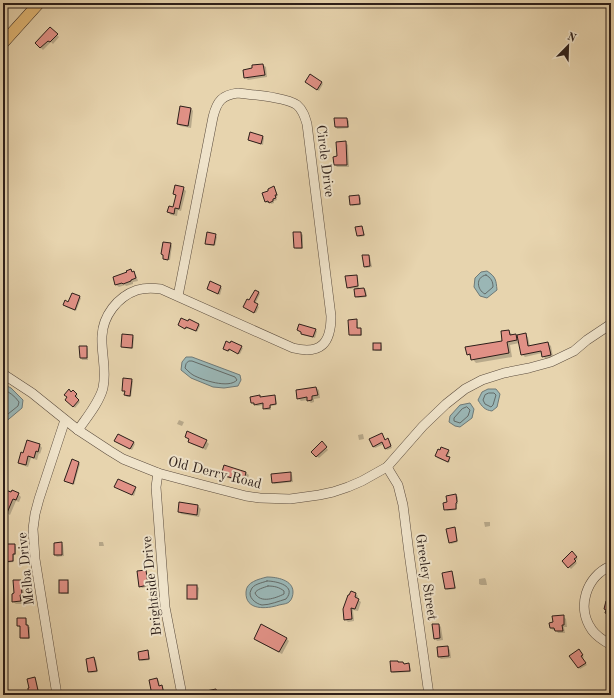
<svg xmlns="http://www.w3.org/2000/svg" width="614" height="698" viewBox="0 0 614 698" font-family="'Old Standard TT',serif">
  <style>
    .water { fill: #9ab6b5; stroke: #6e7977 }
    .shadow { fill: #0003 }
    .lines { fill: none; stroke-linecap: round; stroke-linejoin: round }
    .shore { stroke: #636a67; stroke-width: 1 }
    .building { fill: #e19186; stroke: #2c1e19 }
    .minor-casing { stroke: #5b4c3e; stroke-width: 10 }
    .major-casing { stroke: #2c1e19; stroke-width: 12 }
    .minor { stroke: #efe3ca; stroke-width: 9 }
    .major { stroke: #e4ba77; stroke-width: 11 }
    .labels { text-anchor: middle; stroke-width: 4; stroke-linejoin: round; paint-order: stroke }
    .street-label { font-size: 14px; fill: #2c1e19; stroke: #efe3ca }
  </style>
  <rect width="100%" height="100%" fill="#e7d4ae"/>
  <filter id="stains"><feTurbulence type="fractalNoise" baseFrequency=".005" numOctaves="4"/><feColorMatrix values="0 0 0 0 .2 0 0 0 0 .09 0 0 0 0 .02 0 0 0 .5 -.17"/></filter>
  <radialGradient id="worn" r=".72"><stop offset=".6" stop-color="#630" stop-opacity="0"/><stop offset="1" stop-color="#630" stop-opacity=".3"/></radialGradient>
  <g class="water">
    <path d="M487,271C496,277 496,280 497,290L487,298L480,296L474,287L475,278L481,272Z"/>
    <path d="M186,357H192L240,375L241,380L238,386L224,388L213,387L191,378L181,370L182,362Z"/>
    <path d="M3,384L11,388L23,400L22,408L3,424Z"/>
    <path d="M488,389H496L500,394L497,407L492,411C485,410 482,407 478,400L482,392Z"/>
    <path d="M470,403L474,409L472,418L460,427L455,426L449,422L450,416L460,405Z"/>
    <path d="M267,577C277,577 293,580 293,592C293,595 292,599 290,601C288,604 283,604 279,605C267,609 245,611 246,592C246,582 259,579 267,577Z"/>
  </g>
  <g class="shadow">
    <path d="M50,28L59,37L53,44L51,42L43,50L36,43Z"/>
    <path d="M263,65L266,67L267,77L248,80L245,77L253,69V66Z"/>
    <path d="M322,83L323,84L319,91L308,84Z"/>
    <path d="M191,108L193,111L191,128L180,126L178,124Z"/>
    <path d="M335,119H347L349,121V128L337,129L336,127Z"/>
    <path d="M263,137L264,138L263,145L251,141L249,140Z"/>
    <path d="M345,142L348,145L349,167H337L335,165Z"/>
    <path d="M183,188L186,191L181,211L178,210L177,216L171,215L168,212L174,208L176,196L174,194Z"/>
    <path d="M274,188L275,189L278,196L276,197L277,200L274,201V203L271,204L270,202L267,203L266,202Z"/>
    <path d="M359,196L361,198V205L352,206L351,204Z"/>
    <path d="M362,227L363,229L365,236L359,237L358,236Z"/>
    <path d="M301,233L303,235V249H296L295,247Z"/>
    <path d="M215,235L217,237L215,246L207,245L206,243Z"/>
    <path d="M171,244L172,246L170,260L164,259L163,255L162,254Z"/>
    <path d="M3,246L7,249L3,254Z"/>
    <path d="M369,256L370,257L372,267L366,268L365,266Z"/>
    <path d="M131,270L136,275L138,281L133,282V284L126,286L125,285L119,287L116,285Z"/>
    <path d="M356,276L358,278L359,289H364L366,290L367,297L358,298L356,297L355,288L350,289L348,287Z"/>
    <path d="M211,282L222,288L220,295L209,290Z"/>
    <path d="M258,292L260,294L255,304L259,307L256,313L244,307Z"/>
    <path d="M80,297L81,298L76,311L66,307L64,305Z"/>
    <path d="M356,320L358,322V329H361L362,331V336H351L350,334Z"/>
    <path d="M199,324L200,326L197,332L188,328L187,329L181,327Z"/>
    <path d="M315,329L317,331L315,338L303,335L302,332L298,330Z"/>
    <path d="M508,331L512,334V336L516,335L517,336L525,335L528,337L530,347L548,343L551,346L553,357L546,359L543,356L542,353L525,357L522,354L519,343L510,345L512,357L476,363L468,354L503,342Z"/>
    <path d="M133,336L134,337L133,349L124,348L122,347Z"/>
    <path d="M381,344L382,346V351H376L374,350Z"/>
    <path d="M80,347H87L88,349V360H82L81,358Z"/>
    <path d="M241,347L243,348L240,354L230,350L229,352L224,349Z"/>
    <path d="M131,380L133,381L131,397H127L125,395L126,392L123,391Z"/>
    <path d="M316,388L319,390L320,398L314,399V402L311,403L308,400L301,401L298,398Z"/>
    <path d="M73,391L78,396L76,398L80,402L75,408L67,400Z"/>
    <path d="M274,396L276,398L277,405L271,406V410H266L264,409V405L257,406L252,403L261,398Z"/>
    <path d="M179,420L184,422L182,426L177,424Z"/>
    <path d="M363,434L364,439L359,440L358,435Z"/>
    <path d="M382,435L386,440L389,441L392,448L387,450L384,444L375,448L373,446Z"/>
    <path d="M186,437L206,441L209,444L206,450L192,444L189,441L190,440Z"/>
    <path d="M117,442H133L135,444L132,450Z"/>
    <path d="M322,443L328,450L319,458L312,452Z"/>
    <path d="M40,445L42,448L40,454L39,453L37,460L31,458L28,467L22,465L19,463L24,454Z"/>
    <path d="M448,451L450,452L447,457L450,460L449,463L437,458L436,456Z"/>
    <path d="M72,461L79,463L80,464L74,485L67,482L66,481Z"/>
    <path d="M225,467L246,473L249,475L246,483L225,477L223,474Z"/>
    <path d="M290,473L292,475L293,482L274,484L273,482Z"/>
    <path d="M117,488H135L136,490L134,496Z"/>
    <path d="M3,490L12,493L18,494L21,497L19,502L16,501L10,515L3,511V507L5,502L3,500Z"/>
    <path d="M456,495L458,497V504H457V510L447,511L445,509L448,503Z"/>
    <path d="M180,503L198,506L201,509L199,517L181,514L179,511Z"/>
    <path d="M484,522H490V526L485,527Z"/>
    <path d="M455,529L456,530L458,542L451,544L450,542Z"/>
    <path d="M611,538V547L608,539Z"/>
    <path d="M99,542H103L104,546H99Z"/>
    <path d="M62,544L63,545L64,556L57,557L55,555Z"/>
    <path d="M15,545L16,547V555H14V562L4,563L3,555H8Z"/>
    <path d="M572,553L578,559L575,561L577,563L571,569L563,561Z"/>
    <path d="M145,571L147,572L149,586L142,588L140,586Z"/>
    <path d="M452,572L453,574L456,589L447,590L446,589Z"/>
    <path d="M485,578L486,580L487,585H481L479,584V579Z"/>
    <path d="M21,581L23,583L24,597H22L23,604H16L13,602L15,594Z"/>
    <path d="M67,581L69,582V594H61L60,592Z"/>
    <path d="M197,586L199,588L198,600H190L188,598Z"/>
    <path d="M356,594L358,596L357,599L361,602L358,611L353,610L354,621L348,622L345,619Z"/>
    <path d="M563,616L566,619L567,627H564L565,633H558L556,630H553L550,628L554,623Z"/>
    <path d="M26,619L27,621V626L30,627V639H23L21,638V627H19L18,626Z"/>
    <path d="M439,625L441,627L443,640L437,641L435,638Z"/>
    <path d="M286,638L289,641L282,654L257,641L255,639Z"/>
    <path d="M447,647L450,650L451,658L441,659L439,657Z"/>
    <path d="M147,651L149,653L150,660L142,661L140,660Z"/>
    <path d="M580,652L584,657L582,658L587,665L580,669L570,656Z"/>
    <path d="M94,658L96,660L98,672L91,673L89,672Z"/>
    <path d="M398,662L399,663H403L405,665L409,664L410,666L411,672L393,673L392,672Z"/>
    <path d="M35,678L36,680L40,695H27L30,692Z"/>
    <path d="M157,679L159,681L160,687L161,686L163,688L165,695H153L150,681Z"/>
  </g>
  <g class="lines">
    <g class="shore">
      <path d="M486,275C491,278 493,281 493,287L485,294C477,290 475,277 486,275Z"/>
      <path d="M189,361H192L235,377L237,380C229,389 202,380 193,375C190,373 188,371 185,368L186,364Z"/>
      <path d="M3,389C9,392 15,396 19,402L18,406L3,418"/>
      <path d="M489,393H494L496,395L493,405L491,407L485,404L483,400L485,395Z"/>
      <path d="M467,407L470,410L468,416L460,423L454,421V418L462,409Z"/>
      <path d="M267,581C277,581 297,586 286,599C279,601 270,605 262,605C256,604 247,597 251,590C253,584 262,583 267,581Z"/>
      <path d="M268,586C274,586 279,587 284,591V594C276,598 260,604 255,593C257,589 263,588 268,586Z"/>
    </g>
  </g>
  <g class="building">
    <path d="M50,27L58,34L50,42L48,41L40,48L35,43Z"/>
    <path d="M263,64L265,75L244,78L243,70L252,68V65Z"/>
    <path d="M310,74L322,82L317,90L305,82Z"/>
    <path d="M180,106L191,108L188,126L177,124Z"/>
    <path d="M334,118H347L348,127H335Z"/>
    <path d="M250,132L263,136L261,144L248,140Z"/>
    <path d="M346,141L347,165H334L333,157L337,156L336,142Z"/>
    <path d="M175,185L184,187L179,209L175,208L174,214L167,212L169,206L173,207L176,195L173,194Z"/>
    <path d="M274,186L277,195H275L276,198L273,199V201L269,203L268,201L265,202L262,193L268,191V189Z"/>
    <path d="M359,195L360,204L350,205L349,196Z"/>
    <path d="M362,226L364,235L357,236L355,227Z"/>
    <path d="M207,232L216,234L214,245L205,244Z"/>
    <path d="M293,232H301L302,248H294Z"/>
    <path d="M163,242L171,243L168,260L163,259V255L161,254Z"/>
    <path d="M362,255H369L370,266L364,267Z"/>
    <path d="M131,269L132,272L134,271L136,278L131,280V281L123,284L122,283L115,285L113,277L127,272L126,271Z"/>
    <path d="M357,275L358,286L347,288L345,276Z"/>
    <path d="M210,281L221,286L218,294L207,289Z"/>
    <path d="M364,288L366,296L355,297L354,289Z"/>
    <path d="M255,290L259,292L254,302L258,304L254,313L243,307L247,299L249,300Z"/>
    <path d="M72,293L80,296L75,310L63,305L65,300L68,302Z"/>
    <path d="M181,318L188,321L189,319L199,324L196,331L186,327L185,329L178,325Z"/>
    <path d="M357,319V328H361V335H349L348,320Z"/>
    <path d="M299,324L316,329L313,337L301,334V332L297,330Z"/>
    <path d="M509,330L510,335L516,334L517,340L507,342L509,353L471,360L470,354L467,355L465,347L502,341L501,331Z"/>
    <path d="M526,333L528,346L548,342L551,355L542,357L541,351L521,355L517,335Z"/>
    <path d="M122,334L133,335L132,348L121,347Z"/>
    <path d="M226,341L230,343L231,341L242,346L238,354L229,349L228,351L223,349Z"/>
    <rect x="373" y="343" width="8" height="7"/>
    <path d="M79,346H87V358H80Z"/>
    <path d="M123,378L132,379L130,396L124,395L125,391H122Z"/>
    <path d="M316,387L318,395L312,396V400L307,401V397L297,399L296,390Z"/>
    <path d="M69,389L71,392L73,390L77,394L75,396L79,400L73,407L65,400L67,397L64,395Z"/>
    <path d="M260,395V397L275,395L276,404L270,405V408L263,409V403L254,405V403H251L250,397Z"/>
    <path d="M187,431L207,440L203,448L188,442L189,439L185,437Z"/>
    <path d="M382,433L385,440L388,438L391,446L385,449L382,442L373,447L369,439Z"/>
    <path d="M118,434L134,442L130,449L114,441Z"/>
    <path d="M27,440L40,444L38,452L36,451L34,458L28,456L26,465L18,463L21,452L23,453Z"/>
    <path d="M322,441L327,447L316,457L311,452Z"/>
    <path d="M441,447L449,450L446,456L450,457L448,462L435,456L438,449L440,450Z"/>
    <path d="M72,459L79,462L73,484L64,481Z"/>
    <path d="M224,465L246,472L244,481L221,475Z"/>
    <path d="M291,472V481L272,483L271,474Z"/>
    <path d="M118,479L136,487L132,495L114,487Z"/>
    <path d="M3,489L11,492L12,490L19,493L16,500L13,499L12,501L7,513L3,511V504L4,501L3,500Z"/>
    <path d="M456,494L457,502L456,503V509L444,510L443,503L447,502L446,496Z"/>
    <path d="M179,502L198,505L197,515L178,512Z"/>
    <path d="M455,527L457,541L449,543L446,529Z"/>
    <path d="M62,542V555H54V543Z"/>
    <path d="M7,544H15V554H13V561L3,562V554H7Z"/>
    <path d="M572,551L577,557L574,559L576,561L568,568L562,561Z"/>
    <path d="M146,570L148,585L139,587L137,571Z"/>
    <path d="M452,571L455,588L445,589L442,573Z"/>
    <path d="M13,580H21L22,595H20L21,601L12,602V594L14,593Z"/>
    <rect x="59" y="580" width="9" height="13"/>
    <rect x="187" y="585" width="10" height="14"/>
    <path d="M351,591L356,593L355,597L359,599L355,609L351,608L352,619L344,620L343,609L348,595H349Z"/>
    <path d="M609,597H611V615L605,613L606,610L604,609L606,601H608Z"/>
    <path d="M564,615V625H562L563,631H555L554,628H550L549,623L553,622L552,616Z"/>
    <path d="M17,618H26V625H28L29,638H20V626H17Z"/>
    <path d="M261,624L287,638L279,652L254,639Z"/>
    <path d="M432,624H439L440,638L434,639Z"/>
    <path d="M448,646L449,656L438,657L437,647Z"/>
    <path d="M579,649L583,655L581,656L586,663L578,668L569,656Z"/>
    <path d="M148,650L149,659L139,660L138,652Z"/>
    <path d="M94,657L97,671L88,672L86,659Z"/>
    <path d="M390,661H398V662H403L404,664L409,663L410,671L391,672Z"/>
    <path d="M35,677L39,695H19V693L28,691V688H29L27,679Z"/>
    <path d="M157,678L159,686L162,685L164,694L152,695L149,680Z"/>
    <path d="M216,689L218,695H207L206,691Z"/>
  </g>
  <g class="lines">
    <defs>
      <g id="minor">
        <path d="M3,374L32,393L78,430L110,451L123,459L158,473L203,485L246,496L260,498L290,499L319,495L333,492L348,487L362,481L387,467L423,426L446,404L465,389L482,380L504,373L529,368L551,362L574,351L587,340L611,324"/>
        <path d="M78,430C87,417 99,403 103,388C107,370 101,353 102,336C103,316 117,297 137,290C144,288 153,288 161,289L293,348C321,355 331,343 331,316L307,124C305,117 303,110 297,105C286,97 253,95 238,93C222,95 217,101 213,117L178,296"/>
        <path d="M387,467L398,485L403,505L409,553L429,695"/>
        <path d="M158,473L156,487L165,607L182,695"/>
        <path d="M611,566C586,576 576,608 592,630C597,637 604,641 611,645"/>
        <path d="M57,695L35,559L33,529L35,514L39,499L65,420"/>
      </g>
      <path id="major" d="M3,43L39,3"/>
    </defs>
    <use href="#minor" class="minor-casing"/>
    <use href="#major" class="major-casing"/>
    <use href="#minor" class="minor"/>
    <use href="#major" class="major"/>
  </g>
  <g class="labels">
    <g class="street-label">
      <text transform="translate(326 161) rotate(83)" y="5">Circle Drive</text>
      <text transform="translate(215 472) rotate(14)" y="5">Old Derry Road</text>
      <text transform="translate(25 569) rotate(-96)" y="5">Melba Drive</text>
      <text transform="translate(427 577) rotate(82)" y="5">Greeley Street</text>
      <text transform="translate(151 586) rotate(-96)" y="5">Brightside Drive</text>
    </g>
  </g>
  <rect width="614" height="698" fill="none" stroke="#e7d4ae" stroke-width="16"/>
  <rect x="4" y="4" width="606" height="690" fill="none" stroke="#2c1e19" stroke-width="2"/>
  <rect x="8" y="8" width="598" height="682" fill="none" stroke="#2c1e19"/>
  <g transform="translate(568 46) rotate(23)" stroke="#efe3ca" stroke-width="3" paint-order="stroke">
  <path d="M0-3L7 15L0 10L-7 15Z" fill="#2c1e19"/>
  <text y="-6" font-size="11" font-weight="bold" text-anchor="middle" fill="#2c1e19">N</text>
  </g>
  <rect width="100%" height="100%" filter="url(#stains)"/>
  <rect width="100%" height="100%" fill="url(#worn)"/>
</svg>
